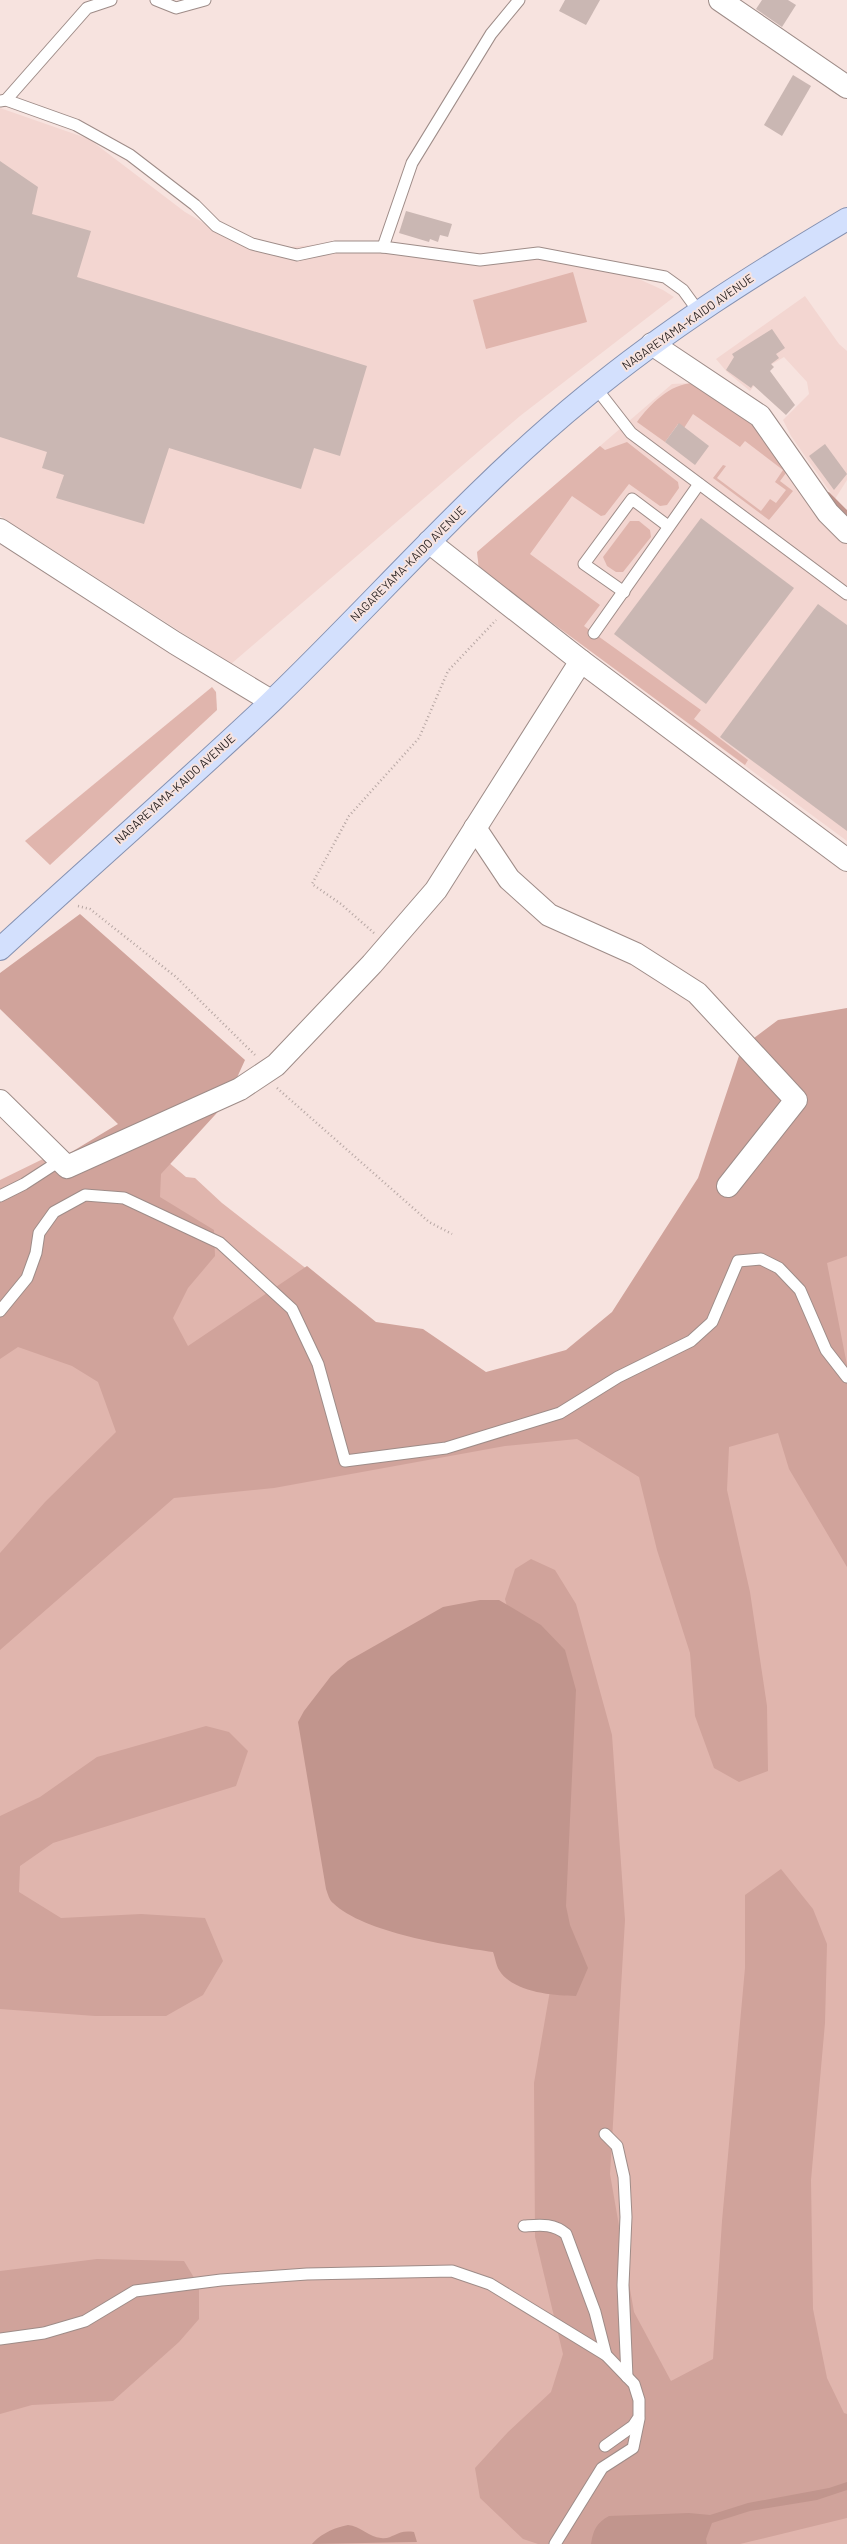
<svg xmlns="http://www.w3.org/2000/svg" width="847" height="2544" viewBox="0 0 847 2544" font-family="Barlow,sans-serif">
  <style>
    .built { fill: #f3d6d1 }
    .green { fill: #e0b5ad }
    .forest { fill: #d0a39b }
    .water { fill: #c1958d }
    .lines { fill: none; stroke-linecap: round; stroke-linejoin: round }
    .stream { stroke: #c1958d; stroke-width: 5.5 }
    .building { fill: #cab7b3 }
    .lane-casing { stroke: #9e8c88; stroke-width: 13 }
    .street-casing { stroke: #9e8c88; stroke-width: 24 }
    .primary-casing { stroke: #8591b1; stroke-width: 24 }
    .path { stroke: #b6a6a3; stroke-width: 2.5; stroke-dasharray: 1 3; stroke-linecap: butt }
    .lane { stroke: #fff; stroke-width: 11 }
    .street { stroke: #fff; stroke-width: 22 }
    .primary { stroke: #d3e0fd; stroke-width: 22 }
    .labels { text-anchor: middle; stroke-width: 4; stroke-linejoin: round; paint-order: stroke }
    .street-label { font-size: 12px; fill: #2d2625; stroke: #f7e3df }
  </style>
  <rect width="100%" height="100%" fill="#f7e3df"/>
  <g class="built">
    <path d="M0,108L89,139L185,212L209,226L247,240L289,247L335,243L431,258H533L558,261L630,275L663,290L674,297L520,416L231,664L0,516Z"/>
    <path d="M805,296L839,344L847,351V480L835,499L791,436L783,420L809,394L807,382L784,357L769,366L750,391L727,372L716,359Z"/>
    <path d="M693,383L756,421L847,542V841L479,569L477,552L672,384Z"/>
  </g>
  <g class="green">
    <path d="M573,272L587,322L486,349L473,300Z"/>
    <path d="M693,383L756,421L789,469L780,481L793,491L769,520L713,478L723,465L726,466L717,478L761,511L770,499L776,503L786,490L775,482L783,470L745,441L740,447L693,414L684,428L678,424L665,442L637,422C650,404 670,384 693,383Z"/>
    <path d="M627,442L678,482L679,488L667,505L660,506L629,484L605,515L601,516L572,496L530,554L600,605L584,626L701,710L694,719L748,760L745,765L479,569L477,552L600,446L605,450Z"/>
    <path d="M630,521H639L650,530L651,537L623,572H616L607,566L603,557Z"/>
    <path d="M212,687L216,692L217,710L50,865L25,841Z"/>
    <path d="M847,1064V2544H0V1180L45,1158L143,1141L186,1177L195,1178L222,1203L335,1291L397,1382L553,1389Z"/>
  </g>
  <g class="forest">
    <path d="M80,914L245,1060L225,1104L161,1174L160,1197L214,1230L215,1256L188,1288L173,1318L188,1346L307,1266L376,1322L423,1329L486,1372L566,1350L612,1312L698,1178L742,1047L778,1020L847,1008V1256L827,1263L847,1365V1567L789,1469L778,1433L729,1447L727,1490L750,1592L767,1706L768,1771L739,1782L714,1768L695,1716L690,1653L657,1550L639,1477L577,1439L505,1446L274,1488L174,1498L0,1650V1553L45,1502L116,1432L98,1382L72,1366L18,1347L0,1359V1195L118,1124L0,1009V973Z"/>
    <path d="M531,1559L555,1570L576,1604L612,1735L625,1920L610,2174L634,2312L671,2381L713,2359L722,2221L745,1968V1895L781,1869L813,1909L827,1944L825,2023L811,2180L813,2309L827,2378L844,2413L847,2414V2518L740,2544H538L523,2539L480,2498L475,2468L508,2432L551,2392L563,2354L535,2237L534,2083L552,1979L519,1652L505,1599L515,1569Z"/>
    <path d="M206,1726L229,1732L248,1751L236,1786L53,1843L20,1866L19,1892L61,1918L141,1914L205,1918L223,1961L203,1995L166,2016H95L0,2009V1816L40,1797L97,1757Z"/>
    <path d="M97,2259L184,2261L199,2286V2319L179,2342L113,2401L32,2405L0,2414V2271Z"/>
  </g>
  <g class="water">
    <path d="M480,1600H499L541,1625L565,1650L576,1690L566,1906L570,1925L588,1968L576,1996C553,1996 512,1992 499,1970C496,1965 495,1957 493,1952C451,1946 364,1933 333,1903C329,1900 328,1894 326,1889L298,1722L304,1711L331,1676L348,1661L443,1607Z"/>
    <path d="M847,2482V2490L817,2500L750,2511L712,2523L706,2539L707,2544H591C593,2531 596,2523 609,2516L689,2513L710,2515L748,2503L829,2488Z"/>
    <path d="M348,2525C360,2526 369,2537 381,2538C393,2540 396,2529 414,2532L417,2542L312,2544C320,2534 336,2527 348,2525Z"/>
  </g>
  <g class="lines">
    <path class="stream" d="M828,495L847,514"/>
  </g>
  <g class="building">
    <path d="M565,0H600L586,25L559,11Z"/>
    <path d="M762,0H788L796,5L782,27L756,9Z"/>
    <path d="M793,75L811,86L782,136L764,125Z"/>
    <path d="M0,161L38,187L32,214L91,231L77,277L367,366L340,456L314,448L301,489L169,448L144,524L56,498L64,475L42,468L47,452L0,437Z"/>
    <path d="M406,211L452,224L448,237L440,235L438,242L430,239L429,242L399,233Z"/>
    <path d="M772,329L785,348L776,354L779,358L771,364L774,367L770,371L795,405L786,415L753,385L751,388L726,370L734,357L732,354Z"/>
    <path d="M679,423L709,446L695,465L665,442Z"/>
    <path d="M825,444L847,474L834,490L809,456Z"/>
    <path d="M701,518L794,588L706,704L614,634Z"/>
    <path d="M818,604L847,625V831L720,737Z"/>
  </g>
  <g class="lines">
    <defs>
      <g id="lane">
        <path d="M156,0L176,8L205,0"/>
        <path d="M6,100L87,8L111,0"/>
        <path d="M0,101L6,100L76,125L130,155L195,205L216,226L252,244L297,255L335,247H383L480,260L538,253L665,277L683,290L699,312"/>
        <path d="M383,247L412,163L491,34L519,0"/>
        <path d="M596,388L631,433L847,594"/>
        <path d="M624,592L584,564L632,499L668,526"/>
        <path d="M594,633L699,484"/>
        <path d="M0,1196L24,1184L61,1160"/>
        <path d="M0,1311L27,1278L36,1253L39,1233L54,1212L85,1195L124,1198L220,1243L292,1309L318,1364L345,1461L446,1448L560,1413L618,1377L691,1341L712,1322L738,1261L761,1259L779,1268L800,1290L826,1350L847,1377"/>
        <path d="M605,2134L617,2146L624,2177L626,2217L623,2285L627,2377"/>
        <path d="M524,2226C540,2225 553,2223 566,2234L595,2312L606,2355"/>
        <path d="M0,2339L44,2333L85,2321L135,2291L221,2280L307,2274L452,2271L490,2284L606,2355L634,2384L639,2400V2417L633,2426L605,2446"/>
        <path d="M555,2544L602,2468L633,2448L639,2419"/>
      </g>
      <g id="street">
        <path d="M720,0L847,87"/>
        <path d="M652,344L760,416L828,513L847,532"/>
        <path d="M0,530L175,643L271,701"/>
        <path d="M429,542L581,661L847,860"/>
        <path d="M475,828L509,879L549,915L636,954L697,993L796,1100L728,1186"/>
        <path d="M0,1101L67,1167L240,1089L276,1065L372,964L436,890L581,661"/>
      </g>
      <path id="primary" d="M0,949C90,866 182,786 271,702C376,601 472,489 586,396C667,329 756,273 847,219"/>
    </defs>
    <use href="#lane" class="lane-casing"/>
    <use href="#street" class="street-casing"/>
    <use href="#primary" class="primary-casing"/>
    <g class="path">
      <path d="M78,906L90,909L176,977L255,1055"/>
      <path d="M374,933L341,904L312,884L349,816L419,738L448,671L496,620"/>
      <path d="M277,1088L429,1222L452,1234"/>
    </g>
    <use href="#lane" class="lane"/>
    <use href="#street" class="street"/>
    <use href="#primary" class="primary"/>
  </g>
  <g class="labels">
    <g class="street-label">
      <text transform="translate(688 322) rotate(-35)" y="4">NAGAREYAMA-KAIDO AVENUE</text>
      <text transform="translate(408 564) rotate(-45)" y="4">NAGAREYAMA-KAIDO AVENUE</text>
      <text transform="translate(175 789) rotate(-42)" y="4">NAGAREYAMA-KAIDO AVENUE</text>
    </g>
  </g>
</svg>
